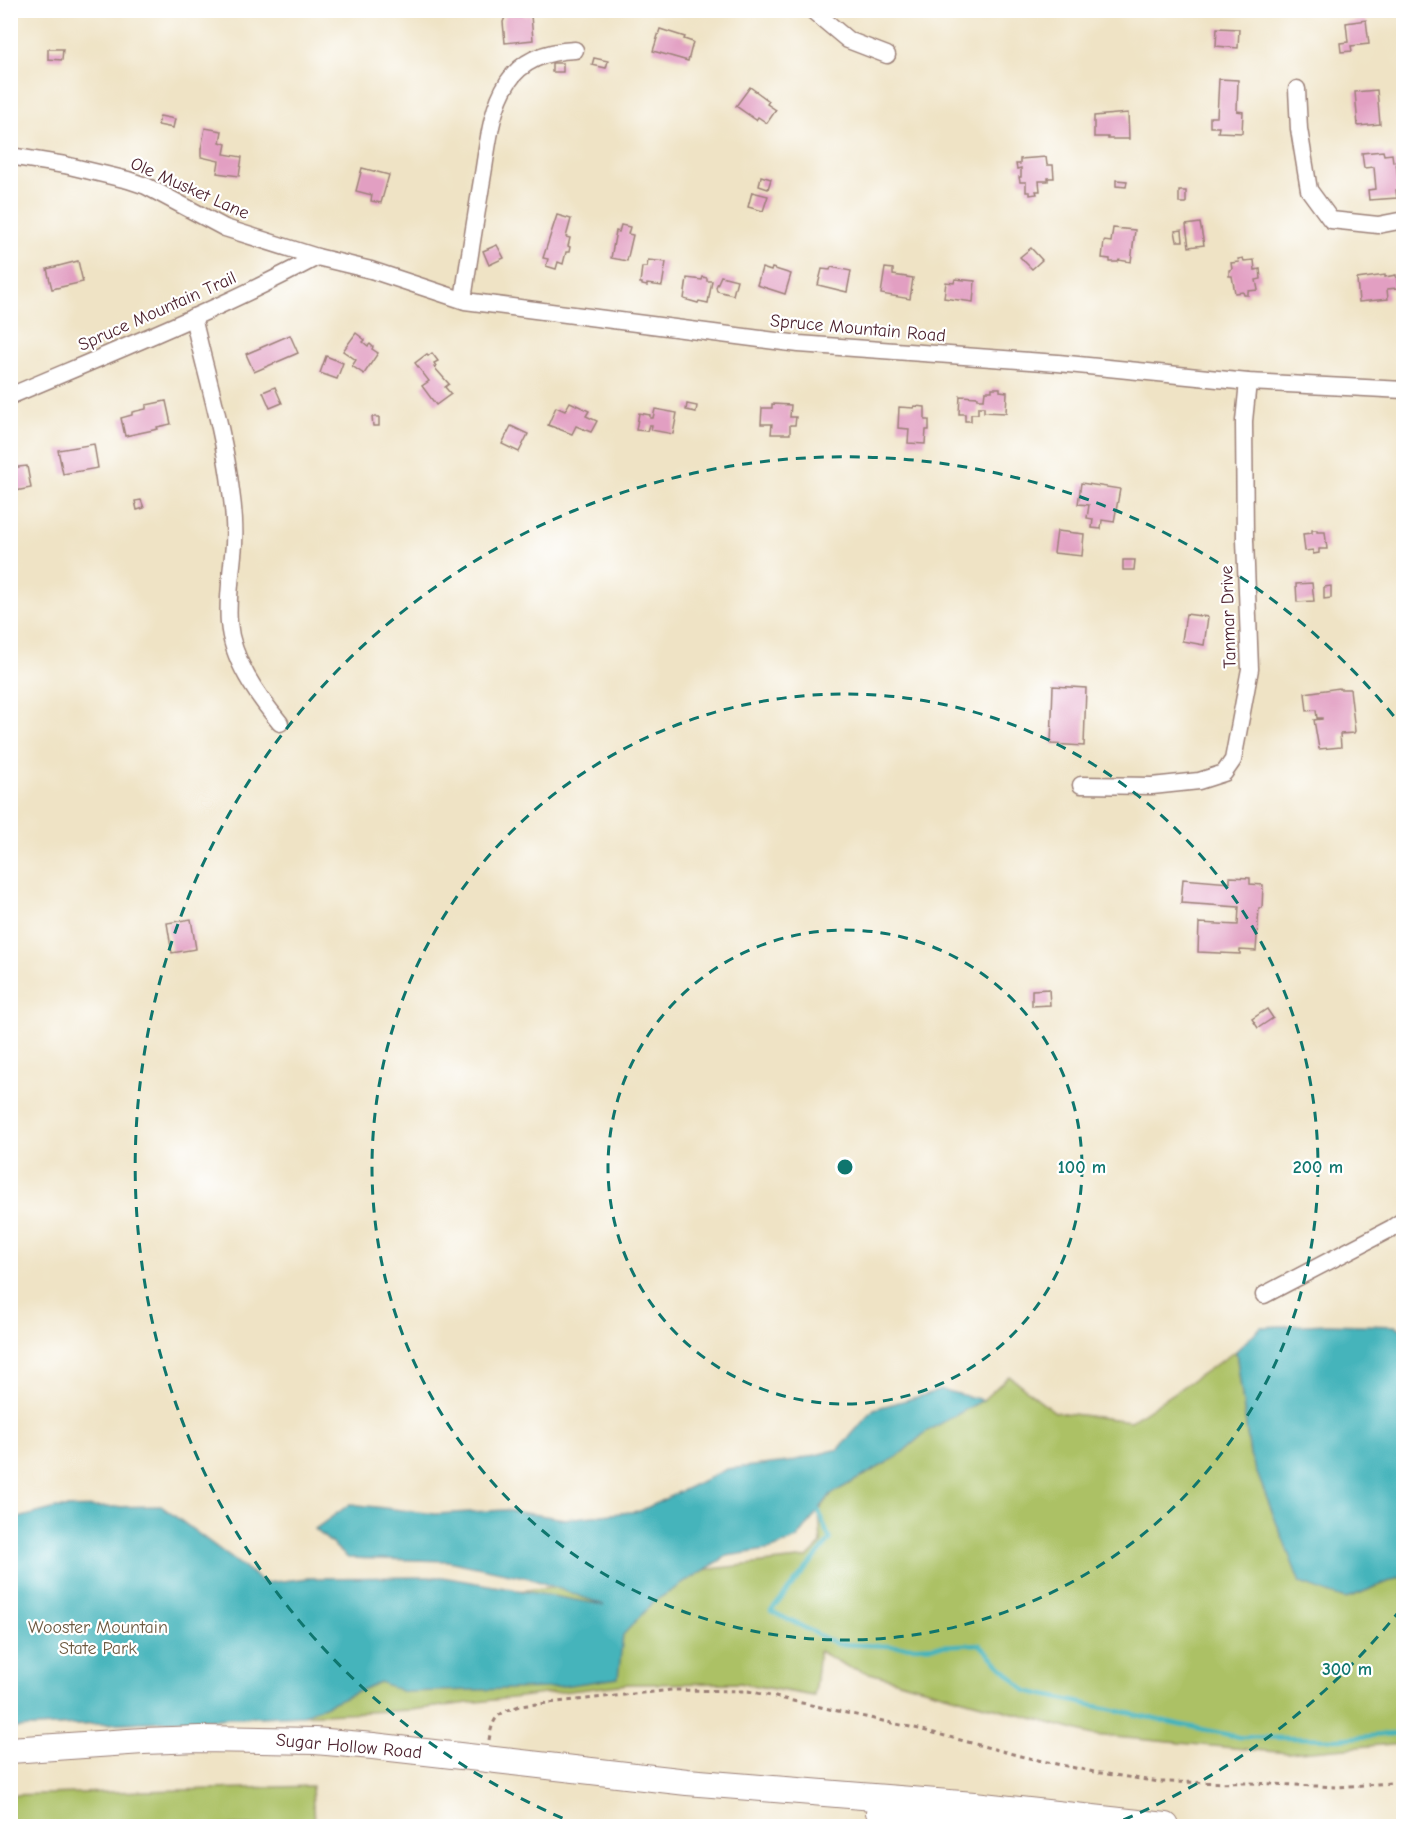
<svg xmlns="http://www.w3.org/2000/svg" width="1414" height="1837" viewBox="0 0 1414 1837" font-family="'Comic Neue',sans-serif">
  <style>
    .green { fill: #acc165; stroke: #7b7048; stroke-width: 1.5 }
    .water { fill: #44b4bb; stroke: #476a73; stroke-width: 1.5 }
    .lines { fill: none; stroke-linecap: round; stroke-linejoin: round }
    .stream { stroke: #44b4bb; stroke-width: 4.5 }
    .building { fill: #e29fc2 }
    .minor-casing { stroke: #9c8178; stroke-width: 19 }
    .highway-casing { stroke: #9c8178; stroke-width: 28 }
    .path { stroke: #9c8178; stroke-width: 3; stroke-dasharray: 4.5 4.5; stroke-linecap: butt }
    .minor { stroke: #fff; stroke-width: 16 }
    .highway { stroke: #fff; stroke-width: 26 }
    .ring { fill: none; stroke: #0f766e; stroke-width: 3; stroke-dasharray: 10 8 }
    .labels { text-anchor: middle; stroke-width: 4.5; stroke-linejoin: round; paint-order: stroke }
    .street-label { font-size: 18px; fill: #4a1f2b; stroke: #fff }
    .park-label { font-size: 18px; fill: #6c583f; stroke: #fff }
    .centre { fill: #0f766e; stroke: #fff; stroke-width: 3 }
    .ring-label { font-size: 18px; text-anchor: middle; font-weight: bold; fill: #0f766e; stroke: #fff; stroke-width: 4.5; stroke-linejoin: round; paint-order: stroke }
  </style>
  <rect width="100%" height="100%" fill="#fff"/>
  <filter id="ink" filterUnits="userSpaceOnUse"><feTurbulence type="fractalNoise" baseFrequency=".0167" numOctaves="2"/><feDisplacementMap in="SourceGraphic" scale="12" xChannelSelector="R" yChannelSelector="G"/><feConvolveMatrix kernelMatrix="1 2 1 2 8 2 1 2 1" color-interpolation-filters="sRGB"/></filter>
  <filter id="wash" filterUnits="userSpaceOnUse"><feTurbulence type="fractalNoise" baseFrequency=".008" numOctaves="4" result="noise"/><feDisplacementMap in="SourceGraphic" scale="24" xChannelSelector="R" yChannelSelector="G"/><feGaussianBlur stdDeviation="1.35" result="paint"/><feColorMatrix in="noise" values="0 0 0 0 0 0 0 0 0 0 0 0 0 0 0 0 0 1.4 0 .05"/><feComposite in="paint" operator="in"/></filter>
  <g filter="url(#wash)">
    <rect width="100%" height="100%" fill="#efe3c5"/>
    <g class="green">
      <path d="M1236,1351L1250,1455L1345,1599L1403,1576V1743L1288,1753L1093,1735L848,1667L819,1651L814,1696L740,1683L628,1684L411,1710L11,1728L10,1526L285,1598L413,1603L807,1558L821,1544L819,1511L831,1494L897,1457L927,1431L983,1400L1009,1376L1055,1412L1131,1421Z"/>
      <path d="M312,1786L314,1826H11V1795Z"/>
    </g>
    <g class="water">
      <path d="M1328,1324L1396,1326L1403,1330V1576L1345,1599L1300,1583L1250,1455L1236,1351L1261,1327Z"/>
      <path d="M942,1390L983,1400L927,1431L897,1457L831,1494L797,1539L772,1549L727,1556L653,1602L623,1635L618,1678L549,1688L404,1692L380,1682L303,1715L11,1728V1520L56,1508L161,1506L265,1583L308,1578L442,1577L604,1605L529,1578L448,1561L348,1558L315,1529L350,1504L436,1514L505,1510L565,1519L640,1511L727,1469L788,1462L839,1449L874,1409Z"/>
    </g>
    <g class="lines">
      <path class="stream" d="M819,1511L830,1540L771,1611L837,1644L917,1647L979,1644L1026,1691L1239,1737L1338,1739L1404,1733"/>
    </g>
    <g id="blocks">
      <g class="building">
        <path d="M512,10H523L524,16L531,15L533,40L505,43L503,22L506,15H513Z"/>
        <path d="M1366,20L1369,44L1351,46L1352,51L1341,52L1340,43L1348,42L1346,23Z"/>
        <path d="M1217,28L1239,29L1238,48L1216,46Z"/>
        <path d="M660,29L685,37L684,39L693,42L688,61L653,51Z"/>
        <path d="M48,49H63L62,60L48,59Z"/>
        <path d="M594,58L608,61L606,68L592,65Z"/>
        <rect x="552" y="63" width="11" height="9"/>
        <path d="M1219,79L1238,80L1237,111L1243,112L1242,133L1218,132L1219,127H1210V117H1217Z"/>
        <path d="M750,87L769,101L767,104L776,110L767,123L758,117L756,120L736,106Z"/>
        <path d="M1377,90L1380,124L1358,126L1355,92Z"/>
        <path d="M1128,113L1129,139H1108V137H1094V116Z"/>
        <path d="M160,116L175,119L173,128L158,125Z"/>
        <path d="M205,128L222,131L220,142L226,144L224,154L242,157L239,176L217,173L219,161L201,157V149Z"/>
        <path d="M1383,151L1384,155L1392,154L1393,162L1396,161L1399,190H1396L1397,198L1369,200L1368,190L1376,189L1374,167L1364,168L1362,153Z"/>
        <path d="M1046,157L1047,165H1053L1054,178H1048V181H1039L1040,191H1036L1037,194L1030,195V192H1026V182H1020L1019,177H1021V168L1017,169L1016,164H1020V159Z"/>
        <path d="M362,168L389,175L381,203L371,201L372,195L356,191Z"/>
        <path d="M761,176L771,179L768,189L759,186Z"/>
        <path d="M1116,180L1127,181L1126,187L1116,186Z"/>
        <rect x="1179" y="191" width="7" height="12"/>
        <path d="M752,192L768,196L763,211L748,207Z"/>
        <path d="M557,215L571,219L566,237L570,238L568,246L570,247L569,252H566L563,264L558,262L556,269L546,266L548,259L543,258Z"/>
        <path d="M1200,223L1204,245L1189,247L1186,225Z"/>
        <path d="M621,225L630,227L628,234L633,235L627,261L611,258L616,231L619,232Z"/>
        <path d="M1113,228L1135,230L1131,262L1119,260L1118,262H1110V259L1102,258L1104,241L1111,242Z"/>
        <path d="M1182,230L1183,241H1177L1175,231Z"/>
        <path d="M497,245L504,258L489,265L483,251Z"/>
        <path d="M1031,248L1042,260L1032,269L1020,257Z"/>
        <path d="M1243,258L1244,261L1254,260L1255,270L1260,269L1261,279L1256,280L1258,290L1248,291V295H1244L1243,292L1235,293L1232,276H1229V270L1232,269L1231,263L1239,262L1238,259Z"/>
        <path d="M648,260L666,262L662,286L647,284V286L642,285V283H640L642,267H647Z"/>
        <path d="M78,261L83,282L52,289L47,269Z"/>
        <path d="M831,267L851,271L847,292L818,285L822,269L830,270Z"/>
        <path d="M762,268L771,271L772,268L791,274L785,294L757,285Z"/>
        <path d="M885,268L893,269V275L913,278L910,299L881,294Z"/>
        <path d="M1385,275V277L1396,275L1398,288L1387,289L1388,299L1359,302L1357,279Z"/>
        <path d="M721,276L737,280L733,295L717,291L716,287Z"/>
        <path d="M703,277L707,278V281H712L708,303L699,301L698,303L684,299L687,278L702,280Z"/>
        <path d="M955,279L975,281L973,302L944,298L946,282L954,283Z"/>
        <path d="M356,333L365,340L363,342L368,346L370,344L373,347L372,349L378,353L364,374L352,366L356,360L343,351Z"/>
        <path d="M290,335L298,353L254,372L246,354Z"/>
        <path d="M432,353L438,361L434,363L436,366L434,367L449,384L445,387L451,394L436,405L422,386L429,381L415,363L427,354L428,356Z"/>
        <path d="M326,356L343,363L337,379L320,373Z"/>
        <path d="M275,387L282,403L270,408L263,392Z"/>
        <path d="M992,388H1000V391L1007,392L1006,413L984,412V407H978V414H971V421H965V414H959L960,396L978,397V399H984L985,391H992Z"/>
        <path d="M166,401L171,424L157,427L158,429L125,436L121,418L132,415V412L146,409V405Z"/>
        <path d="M570,402L589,411L586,416L597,421L591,432L576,426L572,434L548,425L556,407L565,411Z"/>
        <path d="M687,404L697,406L696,412L686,410Z"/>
        <path d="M772,404L791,405L790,417H796L795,425H790V434H771L772,424H761L762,408H772Z"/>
        <path d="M914,406L925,407V420H929V430H926L925,444L908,443L909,429L898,428L899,407L914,408Z"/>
        <path d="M655,409L677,413L673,434L651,430L652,425H649L647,431L636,430L639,413L650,415V418H653Z"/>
        <path d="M372,417H379V426H373Z"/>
        <path d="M511,426L528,434L519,452L502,444Z"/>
        <path d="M94,444L98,468L63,474L58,450Z"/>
        <path d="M27,466L31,488L10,492V468Z"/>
        <path d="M1081,483L1120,489L1114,522L1102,520L1101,529L1092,528L1093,519L1087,518L1089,505L1078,504Z"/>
        <path d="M141,500L144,508L137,510L135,501Z"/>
        <path d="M1312,530H1317V532H1325L1327,549H1319V553L1313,554V550L1305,551L1303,534L1312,533Z"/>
        <path d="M1057,531L1084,534L1082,556L1054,553Z"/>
        <path d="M1123,560H1135L1134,570H1123Z"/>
        <path d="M1312,583L1314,601L1297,602L1296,584Z"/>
        <path d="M1331,586V598L1324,599V587Z"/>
        <path d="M1186,614L1208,617L1204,645L1182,641Z"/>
        <path d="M1053,686L1086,688L1084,746L1051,744Z"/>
        <path d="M1339,688V689H1350L1355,731L1354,733L1340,734L1341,747L1319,749L1314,720L1322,719V718H1317L1316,710L1307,711L1305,693Z"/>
        <path d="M1230,877L1250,878V884L1263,885L1262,908H1259L1256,951L1240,950V954L1198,952L1199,923L1238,925L1239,907L1181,903L1183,879L1230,883Z"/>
        <path d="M191,919L196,949L172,953L167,923Z"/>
        <path d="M1049,989L1050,1005L1032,1006V990Z"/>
        <path d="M1267,1009L1273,1018L1258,1028L1252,1019Z"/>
      </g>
    </g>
  </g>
  <g filter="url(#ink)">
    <use href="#blocks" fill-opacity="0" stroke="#9c8178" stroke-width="1.5"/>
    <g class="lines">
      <defs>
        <g id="minor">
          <path d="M812,10L848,40L887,55"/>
          <path d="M1297,89L1299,129L1309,190L1331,220L1378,225L1404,220"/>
          <path d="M10,156L65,165L128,180L146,186L225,228L317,257L371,270L465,301L799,344L1058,363L1248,382L1404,390"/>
          <path d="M463,300C469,258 476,216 483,174C488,144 491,108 508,82C523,59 549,51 575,50"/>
          <path d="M193,317C206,374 224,432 231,491C234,512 236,533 233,555C231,577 227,600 229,623C232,660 257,695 280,723"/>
          <path d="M10,396C113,352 218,310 317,257"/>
          <path d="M1081,785L1152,786L1199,781L1224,773L1233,760L1250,669L1245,540L1244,421L1248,382"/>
          <path d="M1264,1295L1392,1228L1404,1220"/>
        </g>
        <g id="highway">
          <path d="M10,1750L143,1741L200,1739L315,1741L373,1746L687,1782L974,1805L1166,1826"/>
          <path d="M879,1812L969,1826"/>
        </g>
      </defs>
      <use href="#minor" class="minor-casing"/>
      <use href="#highway" class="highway-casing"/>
      <path class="path" d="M489,1740C493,1716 497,1714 519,1706L672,1690L748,1691L919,1729L1024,1757L1094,1772L1160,1782L1251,1783L1337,1787L1404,1782"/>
      <use href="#minor" class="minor"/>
      <use href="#highway" class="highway"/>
    </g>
  </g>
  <g class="ring">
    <circle cx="845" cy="1167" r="237"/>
    <circle cx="845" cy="1167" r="473"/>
    <path d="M1401 1609A710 710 0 0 1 1111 1825M579 1825A710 710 0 1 1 1401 725"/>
  </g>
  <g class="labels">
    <g class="street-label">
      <text transform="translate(190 188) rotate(24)" y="6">Ole Musket Lane</text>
      <text transform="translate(157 311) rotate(-24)" y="6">Spruce Mountain Trail</text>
      <text transform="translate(858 328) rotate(5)" y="6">Spruce Mountain Road</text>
      <text transform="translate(1228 617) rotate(-92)" y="6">Tanmar Drive</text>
      <text transform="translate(349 1746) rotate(5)" y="6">Sugar Hollow Road</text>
    </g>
    <g class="park-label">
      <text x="98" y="1633">Wooster Mountain<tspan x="98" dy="21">State Park</tspan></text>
    </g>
  </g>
  <circle cx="845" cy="1167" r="9" class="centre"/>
  <g class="ring-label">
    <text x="1082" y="1173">100 m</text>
    <text x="1318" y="1173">200 m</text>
    <text x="1347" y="1675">300 m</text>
  </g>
  <rect width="1414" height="1837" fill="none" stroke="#fff" stroke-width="36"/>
</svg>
